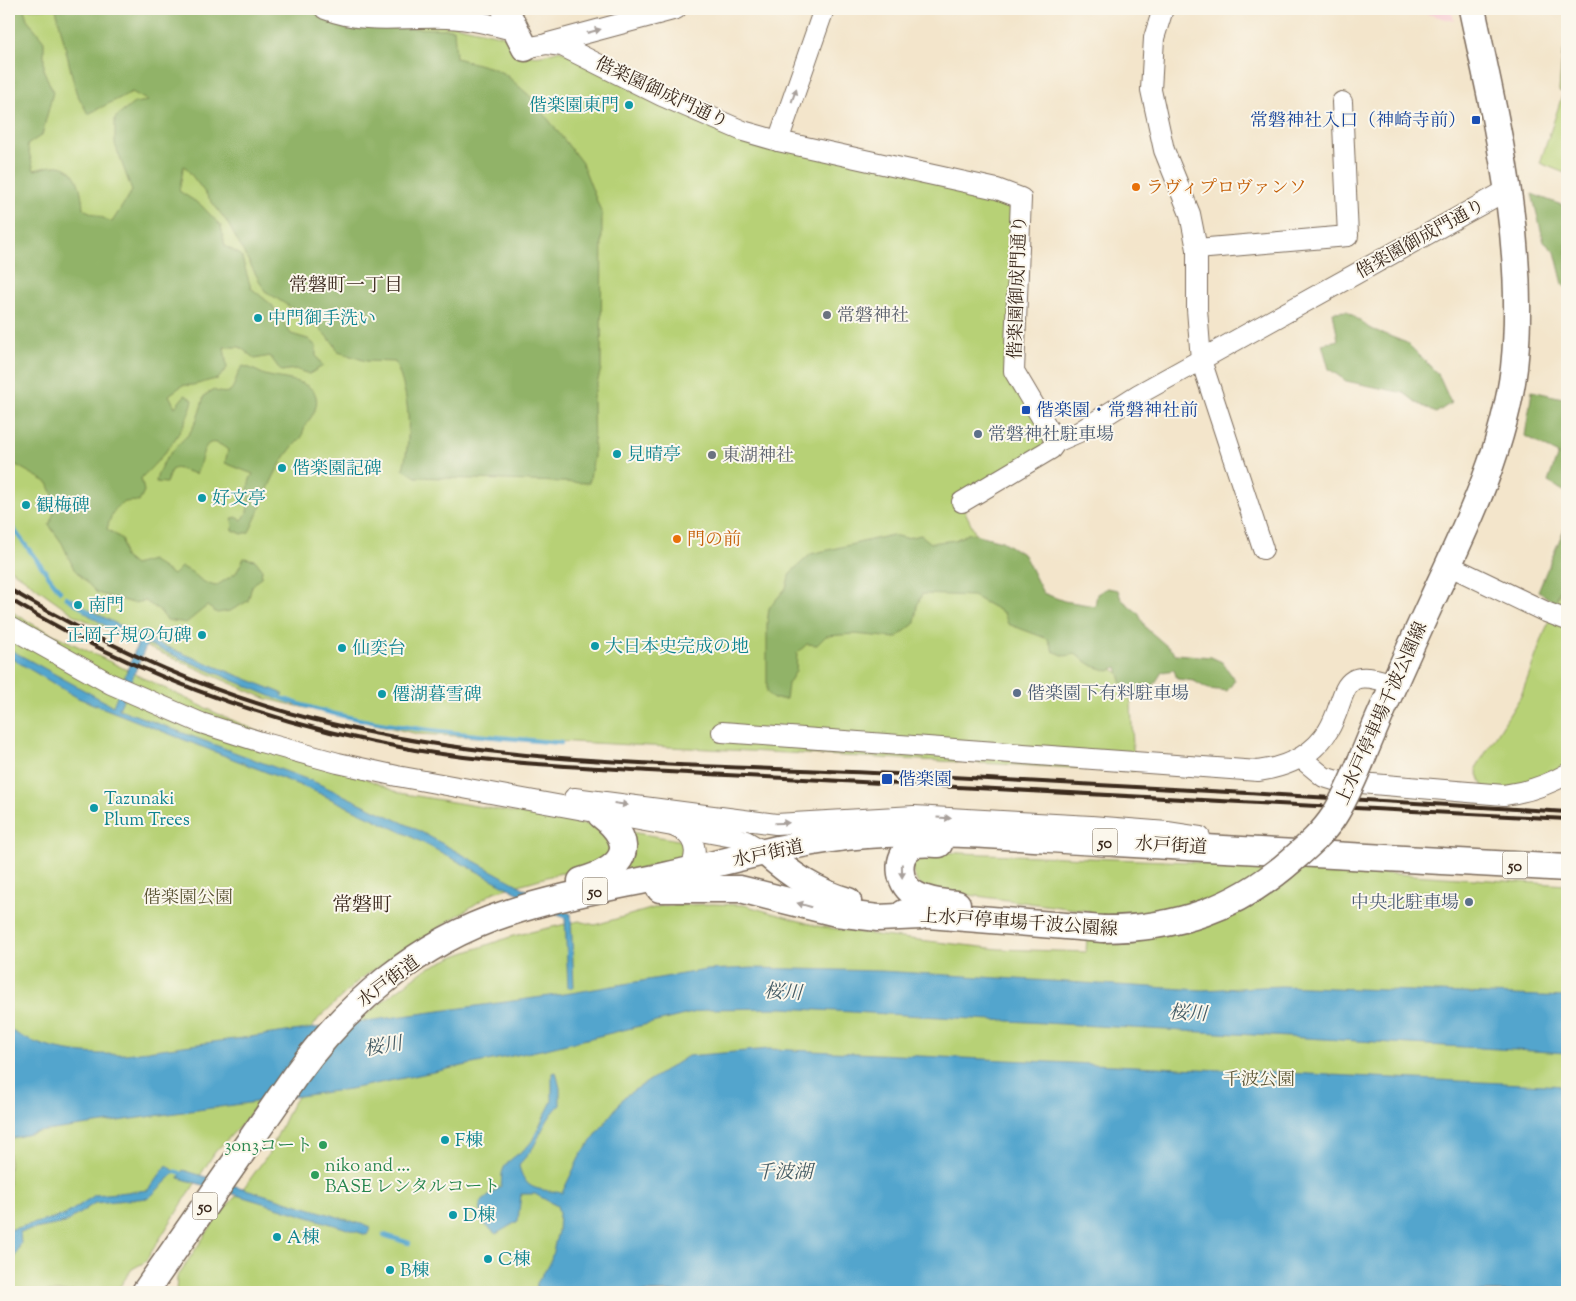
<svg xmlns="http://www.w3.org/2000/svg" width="1576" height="1301" viewBox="0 0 1576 1301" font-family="'Sorts Mill Goudy','Noto Serif JP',serif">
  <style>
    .built { fill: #f7cfd5 }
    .green { fill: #b7d176; stroke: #797e4a }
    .forest { fill: #91b367; stroke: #666e42 }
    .water { fill: #52a5cd; stroke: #466876 }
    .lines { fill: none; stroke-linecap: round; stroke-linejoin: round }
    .stream { stroke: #52a5cd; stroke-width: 4.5 }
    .minor-casing { stroke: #7b6b5b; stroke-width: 22 }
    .major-casing { stroke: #7b6b5b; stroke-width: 29 }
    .minor { stroke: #fff; stroke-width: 20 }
    .major { stroke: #fff; stroke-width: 26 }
    .rail { stroke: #3b2a1e; stroke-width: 4 }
    .major-bridge-casing { stroke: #7b6b5b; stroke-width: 29; stroke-linecap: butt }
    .major-bridge { stroke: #fff; stroke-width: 26 }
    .oneway { fill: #a79f9a }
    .culture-dot { fill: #0f9aa8; stroke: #fbf7ec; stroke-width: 2 }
    .transit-dot { fill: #1a4fb4; stroke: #fbf7ec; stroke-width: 2 }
    .food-dot { fill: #e8710a; stroke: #fbf7ec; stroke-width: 2 }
    .worship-dot { fill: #6b7280; stroke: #fbf7ec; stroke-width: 2 }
    .service-dot { fill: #5c6f8a; stroke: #fbf7ec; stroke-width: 2 }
    .leisure-dot { fill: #2e9e5b; stroke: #fbf7ec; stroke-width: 2 }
    .labels { text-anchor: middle; stroke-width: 4; stroke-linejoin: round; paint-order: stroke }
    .shield { fill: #fbf7ec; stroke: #75685c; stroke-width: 1 }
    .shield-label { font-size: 16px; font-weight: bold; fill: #3b2a1e }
    .street-label { font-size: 18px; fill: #3b2a1e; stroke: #fbf7ec }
    .culture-label { font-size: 18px; fill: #0d838f; stroke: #fbf7ec; text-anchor: start }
    .transit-label { font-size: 18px; fill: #164399; stroke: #fbf7ec; text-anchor: start }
    .food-label { font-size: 18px; fill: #c56008; stroke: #fbf7ec; text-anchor: start }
    .worship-label { font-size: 18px; fill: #5b616d; stroke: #fbf7ec; text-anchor: start }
    .service-label { font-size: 18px; fill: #4e5e75; stroke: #fbf7ec; text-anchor: start }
    .park-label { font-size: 18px; fill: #5a5434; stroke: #fbf7ec }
    .leisure-label { font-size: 18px; fill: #27864d; stroke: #fbf7ec; text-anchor: end }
    .neighbourhood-label { font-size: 19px; fill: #3b2a1e; stroke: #fbf7ec }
    .water-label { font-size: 19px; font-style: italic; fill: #445b64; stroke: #fbf7ec }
    .quarter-label { font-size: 20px; fill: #3b2a1e; stroke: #fbf7ec }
  </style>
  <rect width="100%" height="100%" fill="#fbf7ec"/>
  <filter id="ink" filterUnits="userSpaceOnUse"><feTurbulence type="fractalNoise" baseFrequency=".02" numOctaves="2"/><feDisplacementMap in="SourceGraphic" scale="10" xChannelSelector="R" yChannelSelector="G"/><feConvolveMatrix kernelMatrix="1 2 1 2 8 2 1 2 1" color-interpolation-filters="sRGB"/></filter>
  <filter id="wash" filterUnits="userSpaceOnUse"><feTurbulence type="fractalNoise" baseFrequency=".0096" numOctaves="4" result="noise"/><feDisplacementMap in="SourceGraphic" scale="20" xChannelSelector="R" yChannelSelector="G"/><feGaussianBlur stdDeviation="1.12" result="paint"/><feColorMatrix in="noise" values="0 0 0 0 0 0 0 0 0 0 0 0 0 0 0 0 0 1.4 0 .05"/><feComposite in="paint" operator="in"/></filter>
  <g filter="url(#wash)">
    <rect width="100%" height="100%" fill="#f3e5cb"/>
    <path class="built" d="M1408,9H1451L1454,21Z"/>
    <g class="green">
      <path d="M9,9H309L340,21L449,24L509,37C527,60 533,58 560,50L669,107L987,193L1015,204L1011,372L1053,443L960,501L1015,615L1130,679L1134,771L418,734L267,699L76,616L9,568Z"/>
      <path d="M1567,42V174L1540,163L1563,93L1559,91L1562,55Z"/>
      <path d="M1567,572V774L1485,794L1476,768L1521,696Z"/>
      <path d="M9,610L34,625L218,714L399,793L684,841L685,857L599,880L561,873L494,892L360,979L319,1018L244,1122L215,1152L145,1262L132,1269L116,1292H9Z"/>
      <path d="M935,852L1242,864L1567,885V1292H176L177,1277L218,1216L245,1186L269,1153L291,1106L312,1074L350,1029L375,1007L426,969L455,956L513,936L579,921L595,925L661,906L713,904L744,905L817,926L883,936L999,949L1086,952L1089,911L925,889L917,882L911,867L921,855Z"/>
    </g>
    <g class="forest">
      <path d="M9,9H24L27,19L44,41V71L53,92L42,135L27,145L34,170C41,169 47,166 54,166C78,164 82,192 83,209L112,222L132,191L115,144V118L134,103L148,101L132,92L88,114L76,92L56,9H309L327,21L394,28L454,29L456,58L492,68L505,74L531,97L582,163L602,214L601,369L593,398L594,456L589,483L416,477L403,469C412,433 410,396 395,362L366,361L338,352L334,344L312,321L265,291L227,222L184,165L179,191L201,205L221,226L225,246L241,255L251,288L272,305L291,334L308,339L316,346V356L323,366L309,374L295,369L281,371L270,356L255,359L240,347H224L227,368L218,379C206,380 196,387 183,385L169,395L175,407L185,395L193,400C186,430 163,457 141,478L144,491L139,502C118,498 112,511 107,529L122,539L124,557L134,565L151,560L173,575L181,567C199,573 196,582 216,586L236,573L244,558L255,560L262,569L261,577L252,586L248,601L230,611L217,613L207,606L186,623L167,620L159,610L145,601L133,603L97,593L74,569L62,543L49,525L57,505L48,483L9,461Z"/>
      <path d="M1532,194L1567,207V289L1563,284L1555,252L1544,242Z"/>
      <path d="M1347,311L1369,328L1407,343L1438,374L1451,403L1436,413L1417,403L1404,393L1346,381L1329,369L1322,344L1338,340L1333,312Z"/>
      <path d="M243,366C252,368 258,372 265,375C281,380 322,379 316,406C313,420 304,421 302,437C273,464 266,499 249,532L242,534L233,530L232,519L236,517L242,520C255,506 242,489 253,474L225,463L228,450C201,428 204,460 196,474L176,468L171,470L166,483L156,482C158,465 175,447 187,436C196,426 201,408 204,396L213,390C239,400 231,379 243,366Z"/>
      <path d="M1532,391L1567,399V397V493L1548,482L1558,454L1525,436Z"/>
      <path d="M1567,522V572L1555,603L1538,591Z"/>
      <path d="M970,533L1002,541L1024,555L1043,593L1064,601L1095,606L1097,594L1107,588L1118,590L1121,599L1138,613L1146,628L1176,654L1211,657L1222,662L1235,680L1227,691L1208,689L1194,681L1177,679L1174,670L1162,672L1150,691L1125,695L1117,667L1109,671L1093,666L1075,654L1065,656L1053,651L1048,639L1008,624L1004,613L973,596L922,594L917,606L915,623L896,638L854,634L826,636L817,645L807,644L797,653L796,671L788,684L786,699H773L767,692V624L769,608L786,588L790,573L811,554L892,535L906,538L921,535L931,543L955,540Z"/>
    </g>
    <g class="water">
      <path d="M86,608L142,637L284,694L277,699L147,644L119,709L317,783L412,827L571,914L574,987L568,988L565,918L408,835L314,791L78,698L9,657V649L113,706L139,640L110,629L84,612Z"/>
      <path d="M753,968L881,971L1202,990L1281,986L1567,997V1053L782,1008L709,1009L546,1049L350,1089L38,1132L9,1139V1029C43,1052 86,1055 125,1054L571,993L706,970Z"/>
      <path d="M769,1049L1567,1086V1292H536L537,1283L550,1263L558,1231L559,1212L557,1206L535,1194H521L518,1221L496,1234L482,1222L480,1203L501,1186C502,1181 501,1174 503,1170C507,1158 525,1152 532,1141L552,1101V1073L556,1072L560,1088V1105C547,1117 542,1131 534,1146C530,1154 523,1158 519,1166C526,1192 537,1188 562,1193L580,1156L625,1096L688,1056Z"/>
      <path d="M167,1165L176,1172L149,1198L95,1203L65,1223L20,1232L21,1243L9,1270V1230L65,1215L95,1195L148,1190Z"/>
      <path d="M183,1170L371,1227L367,1235C304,1216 242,1196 179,1178Z"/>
    </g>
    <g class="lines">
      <g class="stream">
        <path d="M9,523L60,591"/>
        <path d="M66,597L89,612"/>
        <path d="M276,696C366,730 465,733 561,743"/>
        <path d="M176,1172L180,1173"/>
        <path d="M384,1235L409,1243"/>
      </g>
    </g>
  </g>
  <g filter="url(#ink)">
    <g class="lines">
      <defs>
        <g id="minor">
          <path d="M325,9C366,25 405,16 447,18C471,19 493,25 516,31"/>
          <path d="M1163,9L1154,38L1151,90L1164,150L1190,214L1197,249V309L1201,360L1263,549"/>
          <path d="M549,43L676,9"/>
          <path d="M525,48L547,44L562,46L662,96L743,131L778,141L997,189L1021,198L1014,371L1056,442"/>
          <path d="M778,141L824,9"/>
          <path d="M1197,249L1348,236L1342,102"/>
          <path d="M1056,442L1079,432L1139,394L1509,189"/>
          <path d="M962,502L1051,449L1056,442"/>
          <path d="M1448,565L1546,612L1567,620"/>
          <path d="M9,627L111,684L201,723L261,742L338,763L397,776L733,837L746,841L766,853"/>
          <path d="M722,732L1258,771C1286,767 1312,757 1328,731C1349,697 1335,663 1393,684"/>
          <path d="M1301,758L1324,777L1337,781L1504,795C1528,792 1546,786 1567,774"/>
          <path d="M574,798L776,824L914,816L1091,826L1167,832L1200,837"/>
          <path d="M675,827C695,834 700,853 689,870"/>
        </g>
        <g id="major">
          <path d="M505,9L525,48"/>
          <path d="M1361,761C1383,706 1408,652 1433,598C1467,525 1504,450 1514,368C1527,247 1497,126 1472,9"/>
          <path d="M939,844C931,844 920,842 912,846C895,856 898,883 913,893C925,901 943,903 957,904"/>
          <path d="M766,853C791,875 816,892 848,901"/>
          <path d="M581,881C622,870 641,846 601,815"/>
          <path d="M660,889H740L836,913L878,918L921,916"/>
          <path d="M904,913L1103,929"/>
          <path d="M145,1292L295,1076C347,1004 419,942 505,914C558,896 614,887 669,875C734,860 800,840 867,835C949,829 1034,839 1116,843C1267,850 1417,859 1567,868"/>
        </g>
      </defs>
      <use href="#minor" class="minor-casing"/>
      <use href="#major" class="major-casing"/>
      <use href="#minor" class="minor"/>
      <use href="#major" class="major"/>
      <g class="rail">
        <path d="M9,589C112,649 215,697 332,724C516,768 709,764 897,774C1120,786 1344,798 1567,812"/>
        <path d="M9,599C134,674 271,725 415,750C492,763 571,766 649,771L1567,819"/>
      </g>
      <defs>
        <path id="major-bridge" d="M1103,929C1176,929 1236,909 1292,860C1307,847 1323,833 1334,816C1345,799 1353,780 1361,761"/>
      </defs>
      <use href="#major-bridge" class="major-bridge-casing"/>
      <use href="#major-bridge" class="major-bridge"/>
    </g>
    <defs><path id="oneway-solid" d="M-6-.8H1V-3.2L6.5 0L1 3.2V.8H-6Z" transform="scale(1.25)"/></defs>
    <g class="oneway">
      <use href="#oneway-solid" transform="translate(594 31) rotate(-15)"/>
      <use href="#oneway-solid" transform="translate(794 95) rotate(-71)"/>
      <use href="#oneway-solid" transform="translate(621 804) rotate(8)"/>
      <use href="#oneway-solid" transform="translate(944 818) rotate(4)"/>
      <use href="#oneway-solid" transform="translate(782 823) rotate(-1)"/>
      <use href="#oneway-solid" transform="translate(902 871) rotate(89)"/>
      <use href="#oneway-solid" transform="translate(804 905) rotate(-164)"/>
    </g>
  </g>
  <g class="culture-dot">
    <circle cx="629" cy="105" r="5"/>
    <circle cx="258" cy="318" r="5"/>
    <circle cx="617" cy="454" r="5"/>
    <circle cx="282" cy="468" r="5"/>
    <circle cx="202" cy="498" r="5"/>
    <circle cx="26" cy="505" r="5"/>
    <circle cx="78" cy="605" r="5"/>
    <circle cx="202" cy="635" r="5"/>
    <circle cx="595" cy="646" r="5"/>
    <circle cx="342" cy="648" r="5"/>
    <circle cx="382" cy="694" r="5"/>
    <circle cx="94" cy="808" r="5"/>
    <circle cx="445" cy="1140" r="5"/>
    <circle cx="453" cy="1215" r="5"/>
    <circle cx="277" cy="1237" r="5"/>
    <circle cx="488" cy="1259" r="5"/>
    <circle cx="390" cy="1270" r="5"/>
  </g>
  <g class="transit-dot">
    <rect x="1471" y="115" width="10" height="10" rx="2.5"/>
    <rect x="1021" y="405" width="10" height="10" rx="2.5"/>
    <rect x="881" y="773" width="12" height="12" rx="2.5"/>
  </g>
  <g class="food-dot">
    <circle cx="1136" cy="187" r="5"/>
    <circle cx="677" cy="539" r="5"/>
  </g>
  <g class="worship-dot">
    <circle cx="827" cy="315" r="5"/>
    <circle cx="712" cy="455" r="5"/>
  </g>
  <g class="service-dot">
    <circle cx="978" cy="434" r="5"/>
    <circle cx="1017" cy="693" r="5"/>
    <circle cx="1469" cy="902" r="5"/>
  </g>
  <g class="leisure-dot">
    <circle cx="323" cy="1145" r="5"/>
    <circle cx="315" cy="1175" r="5"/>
  </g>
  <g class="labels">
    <g class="shield">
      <rect x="1092.5" y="828.5" width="25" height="27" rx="4"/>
      <rect x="1502.5" y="851.5" width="25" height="27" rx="4"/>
      <rect x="582.5" y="877.5" width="25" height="27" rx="4"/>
      <rect x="192.5" y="1192.5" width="25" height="27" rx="4"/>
    </g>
    <g class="shield-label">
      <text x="1105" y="848">50</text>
      <text x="1515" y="871">50</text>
      <text x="595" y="897">50</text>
      <text x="205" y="1212">50</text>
    </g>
    <g class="street-label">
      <text transform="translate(662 92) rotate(25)" y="6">偕楽園御成門通り</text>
      <text transform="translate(1420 238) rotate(-29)" y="6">偕楽園御成門通り</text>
      <text transform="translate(1017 287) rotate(-88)" y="6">偕楽園御成門通り</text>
      <text transform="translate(1381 713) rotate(-66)" y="6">上水戸停車場千波公園線</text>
      <text transform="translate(1171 845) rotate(3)" y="6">水戸街道</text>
      <text transform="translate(768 853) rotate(-12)" y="6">水戸街道</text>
      <text transform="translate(1019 922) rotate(4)" y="6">上水戸停車場千波公園線</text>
      <text transform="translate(388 981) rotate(-37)" y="6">水戸街道</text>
    </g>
    <g class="culture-label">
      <text x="619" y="111" text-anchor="end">偕楽園東門</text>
      <text x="268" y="324">中門御手洗い</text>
      <text x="627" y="460">見晴亭</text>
      <text x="292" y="474">偕楽園記碑</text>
      <text x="212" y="504">好文亭</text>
      <text x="36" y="511">観梅碑</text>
      <text x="88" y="611">南門</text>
      <text x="192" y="641" text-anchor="end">正岡子規の句碑</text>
      <text x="605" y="652">大日本史完成の地</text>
      <text x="352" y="654">仙奕台</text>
      <text x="392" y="700">僊湖暮雪碑</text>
      <text x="104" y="804">Tazunaki<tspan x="104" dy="21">Plum Trees</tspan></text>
      <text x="455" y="1146">F棟</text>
      <text x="463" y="1221">D棟</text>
      <text x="287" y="1243">A棟</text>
      <text x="498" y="1265">C棟</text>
      <text x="400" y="1276">B棟</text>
    </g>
    <g class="transit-label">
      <text x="1466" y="126" text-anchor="end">常磐神社入口（神崎寺前）</text>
      <text x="1036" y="416">偕楽園・常磐神社前</text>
      <text x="898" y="785">偕楽園</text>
    </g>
    <g class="food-label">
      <text x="1146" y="193">ラヴィプロヴァンソ</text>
      <text x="687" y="545">門の前</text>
    </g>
    <g class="worship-label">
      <text x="837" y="321">常磐神社</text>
      <text x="722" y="461">東湖神社</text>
    </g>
    <g class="service-label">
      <text x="988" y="440">常磐神社駐車場</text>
      <text x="1027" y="699">偕楽園下有料駐車場</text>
      <text x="1459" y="908" text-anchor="end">中央北駐車場</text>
    </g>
    <g class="park-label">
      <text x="188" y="903">偕楽園公園</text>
      <text x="1259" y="1085">千波公園</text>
    </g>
    <g class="leisure-label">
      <text x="313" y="1151">3on3コート</text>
      <text x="325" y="1171" text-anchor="start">niko and ...<tspan x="325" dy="21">BASE レンタルコート</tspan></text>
    </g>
    <g class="neighbourhood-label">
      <text x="346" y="291">常磐町一丁目</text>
    </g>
    <g class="water-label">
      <text transform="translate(783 991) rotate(3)" y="7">桜川</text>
      <text transform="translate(1188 1012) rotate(3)" y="7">桜川</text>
      <text transform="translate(383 1045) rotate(-10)" y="7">桜川</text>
      <text x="784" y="1178">千波湖</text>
    </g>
    <g class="quarter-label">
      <text x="362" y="911">常磐町</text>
    </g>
  </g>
  <rect width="1576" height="1301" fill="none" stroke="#fbf7ec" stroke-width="30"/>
</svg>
